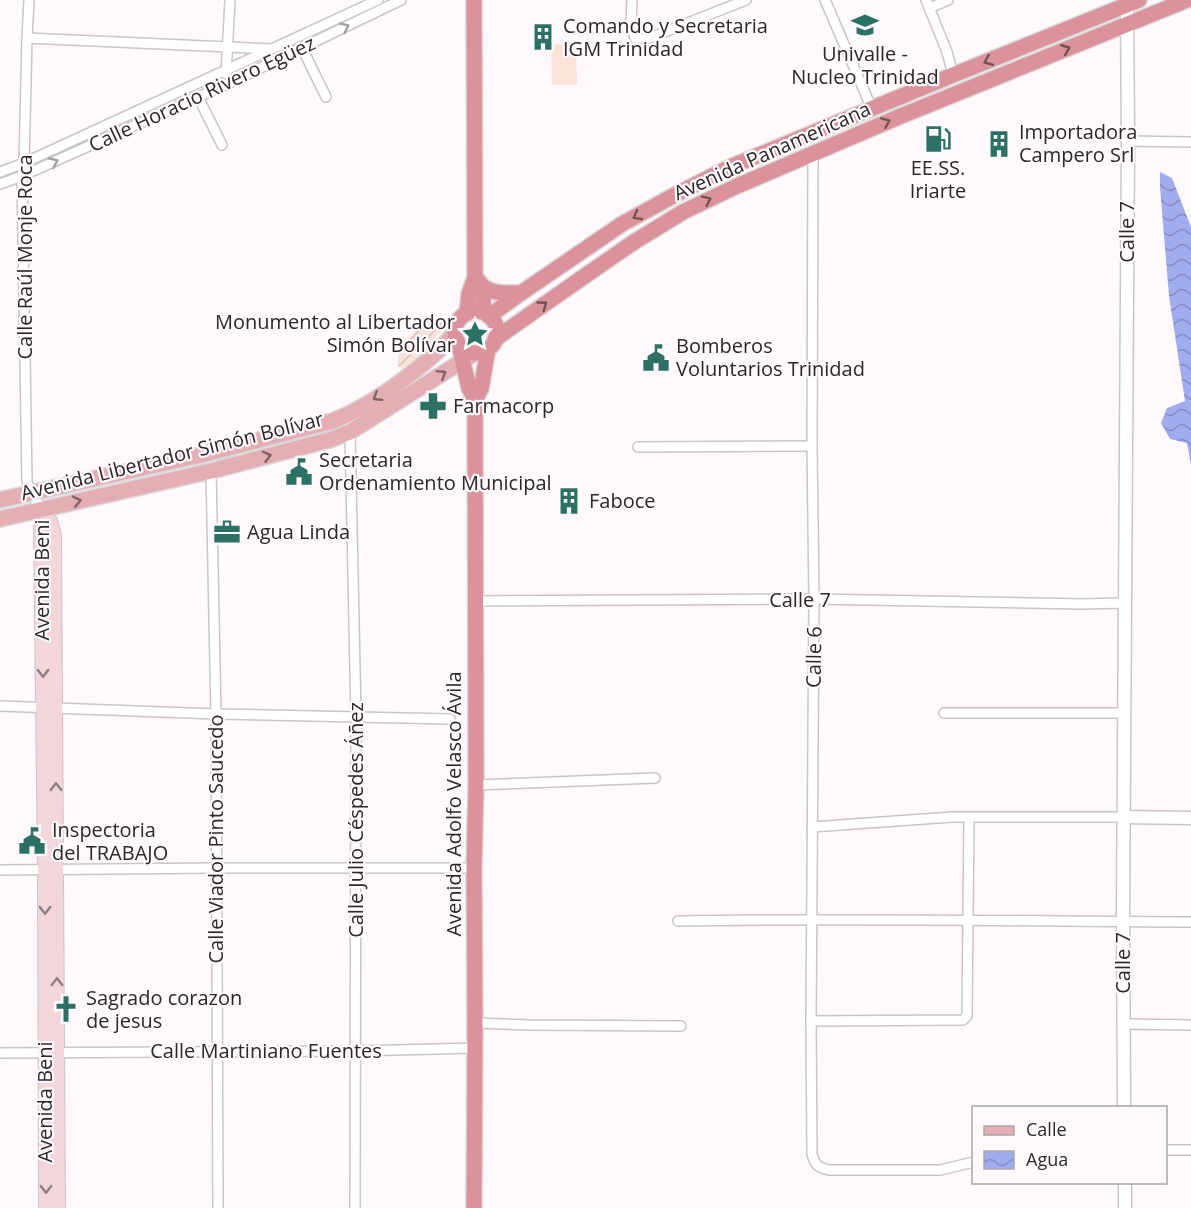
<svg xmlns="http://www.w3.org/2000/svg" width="1191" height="1208" viewBox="0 0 1191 1208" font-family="'Open Sans',sans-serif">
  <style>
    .park { fill: #fbe3d8 }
    .garden { fill: url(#garden-furrows) }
    .water { fill: url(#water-waves) }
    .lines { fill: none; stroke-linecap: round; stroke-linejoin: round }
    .minor-casing { stroke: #cbc4c8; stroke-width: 12 }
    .tertiary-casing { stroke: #cbc4c8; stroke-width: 15 }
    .secondary-casing { stroke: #cbc4c8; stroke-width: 16 }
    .primary-casing { stroke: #d9d8d9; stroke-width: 18 }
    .trunk-casing { stroke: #d9d8d9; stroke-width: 18 }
    .minor { stroke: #fff; stroke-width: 9 }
    .tertiary { stroke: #fff; stroke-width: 12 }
    .secondary { stroke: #f2d6da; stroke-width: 14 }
    .primary { stroke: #e5adb4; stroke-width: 15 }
    .trunk { stroke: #dc929b; stroke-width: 15 }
    .oneway { stroke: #a09e9f }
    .oneway2 { stroke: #725257 }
    .oneway3 { stroke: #7f6468 }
    .oneway4 { stroke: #8e7f82 }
    .labels { text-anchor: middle; stroke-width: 4.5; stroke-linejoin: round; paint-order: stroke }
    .poi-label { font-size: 20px; fill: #2b282a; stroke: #fff8fc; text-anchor: start }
    .street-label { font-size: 20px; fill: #2b282a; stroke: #fff8fc }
  </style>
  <defs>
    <pattern id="garden-furrows" width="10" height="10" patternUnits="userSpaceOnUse" patternTransform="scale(1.5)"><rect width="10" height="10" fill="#fbe3d8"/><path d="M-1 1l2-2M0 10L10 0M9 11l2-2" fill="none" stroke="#d7c3ba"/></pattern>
    <pattern id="water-waves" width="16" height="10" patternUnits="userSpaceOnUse" patternTransform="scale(1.5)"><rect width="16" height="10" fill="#a1acef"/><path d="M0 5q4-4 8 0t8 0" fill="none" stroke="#838cc2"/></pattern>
  </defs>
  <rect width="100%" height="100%" fill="#fff8fc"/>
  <path class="park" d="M551,44H576L577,85H552Z"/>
  <path class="garden" d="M438,317L443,319L444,325L442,331L413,361L403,369L398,366V357L399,348L403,342L429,319Z"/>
  <path class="water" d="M1160,172L1172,178L1191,227V465L1187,443L1170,439L1161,423L1167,408L1185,401L1169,296L1160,187Z"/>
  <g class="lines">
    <defs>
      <g id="minor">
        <path d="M29,0L27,38L24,163L22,176L27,481L30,493L42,509"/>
        <path d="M632,0L631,24L635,38L647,39L746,0"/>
        <path d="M825,0L872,109"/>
        <path d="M926,0L947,52L953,75"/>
        <path d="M930,8L948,0"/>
        <path d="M27,38L270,49"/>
        <path d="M302,48L326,97"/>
        <path d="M226,74L230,0"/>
        <path d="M198,97L222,145"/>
        <path d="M1128,141L1191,142"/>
        <path d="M813,154L812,446L814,599L811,1021L812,1154C815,1166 818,1167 829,1170H940L974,1162"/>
        <path d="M0,172L24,163L378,0"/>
        <path d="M0,184L22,176L225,85L401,0"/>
        <path d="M350,432L356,717L355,1208"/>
        <path d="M638,447L812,446"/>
        <path d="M211,471L216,714L218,1208"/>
        <path d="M476,601L814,599L1082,604L1124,603"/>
        <path d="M0,706L216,714L450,719"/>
        <path d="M944,713H1124"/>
        <path d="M476,785L655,778"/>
        <path d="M812,827L952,817H1123"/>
        <path d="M0,870L216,868H474"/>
        <path d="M678,921C849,918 1020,921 1191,922"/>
        <path d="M811,1021L963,1020L967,1016L969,818"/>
        <path d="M475,1023L528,1025L681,1026"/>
        <path d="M1124,1024L1191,1025"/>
        <path d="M0,1053L356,1051L475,1048"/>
        <path d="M1166,1150H1191"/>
      </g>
      <g id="tertiary">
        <path d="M1123,817L1191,818"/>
        <path d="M1124,1108L1123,911L1128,141L1127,5"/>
        <path d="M1125,1182V1208"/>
      </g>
      <g id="secondary">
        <path d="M42,509L50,521L54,535L58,1208"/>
        <path d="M42,509L41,529L45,870L46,1208"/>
      </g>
      <g id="primary">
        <path d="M0,500L205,454L333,421C372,405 407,379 438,351C444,345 449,339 454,334"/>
        <path d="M0,519L211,471L329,440L350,432L475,353"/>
      </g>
      <g id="trunk">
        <path d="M474,0L475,277L483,297L484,312"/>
        <path d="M477,279C486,295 504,293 521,293"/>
        <circle cx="476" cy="332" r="21"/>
        <path d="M467,313L469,294L475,277"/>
        <path d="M489,316L521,293L622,224L673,196L730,167L953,75L1139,0"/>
        <path d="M495,339L579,280L634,242L683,212L737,186L901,116L1187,0"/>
        <path d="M459,345L469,388L475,400"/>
        <path d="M474,1208L475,1023L474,868L476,785L475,400L481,389L488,349"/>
      </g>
    </defs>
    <use href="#minor" class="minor-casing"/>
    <use href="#tertiary" class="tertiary-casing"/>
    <use href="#secondary" class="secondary-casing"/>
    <use href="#primary" class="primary-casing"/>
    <use href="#trunk" class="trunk-casing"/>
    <use href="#minor" class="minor"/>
    <use href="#tertiary" class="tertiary"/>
    <use href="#secondary" class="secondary"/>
    <use href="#primary" class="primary"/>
    <use href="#trunk" class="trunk"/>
  </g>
  <defs><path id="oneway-chevron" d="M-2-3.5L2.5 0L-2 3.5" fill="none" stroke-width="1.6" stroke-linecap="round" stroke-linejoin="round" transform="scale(1.5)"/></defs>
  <g class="oneway">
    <use href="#oneway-chevron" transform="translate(345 27) rotate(-26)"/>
    <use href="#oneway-chevron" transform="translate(54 162) rotate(-24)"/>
  </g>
  <g class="oneway2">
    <use href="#oneway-chevron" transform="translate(1066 49) rotate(-22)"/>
    <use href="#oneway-chevron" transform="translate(988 61) rotate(158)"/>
    <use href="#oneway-chevron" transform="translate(886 122) rotate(-23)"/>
    <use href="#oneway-chevron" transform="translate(707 200) rotate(-26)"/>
    <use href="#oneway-chevron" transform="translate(637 216) rotate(151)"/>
    <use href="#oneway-chevron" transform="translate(543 305) rotate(-36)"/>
  </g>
  <g class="oneway3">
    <use href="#oneway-chevron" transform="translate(442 374) rotate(-32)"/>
    <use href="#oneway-chevron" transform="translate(377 397) rotate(148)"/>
    <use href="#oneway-chevron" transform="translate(267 456) rotate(-15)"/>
    <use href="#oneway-chevron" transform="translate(77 501) rotate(-13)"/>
  </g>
  <g class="oneway4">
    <use href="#oneway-chevron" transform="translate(43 673) rotate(89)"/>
    <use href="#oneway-chevron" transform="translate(56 787) rotate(-91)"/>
    <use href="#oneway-chevron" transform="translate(45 910) rotate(90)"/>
    <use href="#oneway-chevron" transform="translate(57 982) rotate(-90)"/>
    <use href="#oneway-chevron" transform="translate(46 1189) rotate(90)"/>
  </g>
  <defs>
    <symbol id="university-bare" viewBox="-9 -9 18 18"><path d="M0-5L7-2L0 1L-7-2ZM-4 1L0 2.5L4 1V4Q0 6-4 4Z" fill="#2b7166" stroke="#fff8fc" stroke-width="2.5" paint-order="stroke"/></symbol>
    <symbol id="building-bare" viewBox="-9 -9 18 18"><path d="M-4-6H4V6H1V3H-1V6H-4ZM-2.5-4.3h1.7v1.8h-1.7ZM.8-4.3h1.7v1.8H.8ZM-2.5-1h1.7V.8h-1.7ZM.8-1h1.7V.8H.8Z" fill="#2b7166" stroke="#fff8fc" stroke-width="2.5" paint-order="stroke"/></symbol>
    <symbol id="fuel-bare" viewBox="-9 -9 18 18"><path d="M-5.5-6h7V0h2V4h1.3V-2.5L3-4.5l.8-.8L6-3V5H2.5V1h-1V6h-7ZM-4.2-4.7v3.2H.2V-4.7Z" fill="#2b7166" stroke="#fff8fc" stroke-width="2.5" paint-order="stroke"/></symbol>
    <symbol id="sight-bare" viewBox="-9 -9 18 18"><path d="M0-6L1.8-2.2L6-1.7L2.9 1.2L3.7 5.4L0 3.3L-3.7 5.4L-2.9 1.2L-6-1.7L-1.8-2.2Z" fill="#2b7166" stroke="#fff8fc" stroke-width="2.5" paint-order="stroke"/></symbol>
    <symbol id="civic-bare" viewBox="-9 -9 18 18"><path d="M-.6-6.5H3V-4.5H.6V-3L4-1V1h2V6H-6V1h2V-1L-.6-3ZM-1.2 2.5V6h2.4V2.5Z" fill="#2b7166" stroke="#fff8fc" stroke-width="2.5" paint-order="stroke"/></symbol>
    <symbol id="pharmacy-bare" viewBox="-9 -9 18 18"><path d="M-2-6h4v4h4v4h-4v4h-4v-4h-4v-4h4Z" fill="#2b7166" stroke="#fff8fc" stroke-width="2.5" paint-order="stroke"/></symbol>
    <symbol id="office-bare" viewBox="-9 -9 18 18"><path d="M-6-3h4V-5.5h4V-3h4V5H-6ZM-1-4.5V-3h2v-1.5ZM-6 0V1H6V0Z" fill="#2b7166" stroke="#fff8fc" stroke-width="2.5" paint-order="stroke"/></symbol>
    <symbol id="church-bare" viewBox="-9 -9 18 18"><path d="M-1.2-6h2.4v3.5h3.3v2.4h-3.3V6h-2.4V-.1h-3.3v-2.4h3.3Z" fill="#2b7166" stroke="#fff8fc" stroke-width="2.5" paint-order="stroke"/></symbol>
  </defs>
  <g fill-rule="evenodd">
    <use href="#university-bare" x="846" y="6" width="38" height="38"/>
    <use href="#building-bare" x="524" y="18" width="38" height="38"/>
    <use href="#fuel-bare" x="919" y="120" width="38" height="38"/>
    <use href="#building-bare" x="980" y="125" width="38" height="38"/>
    <use href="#sight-bare" x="456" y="315" width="38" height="38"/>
    <use href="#civic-bare" x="637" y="339" width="38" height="38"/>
    <use href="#pharmacy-bare" x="414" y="387" width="38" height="38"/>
    <use href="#civic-bare" x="280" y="453" width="38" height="38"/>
    <use href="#building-bare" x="550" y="482" width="38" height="38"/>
    <use href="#office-bare" x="208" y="513" width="38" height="38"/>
    <use href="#civic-bare" x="13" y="822" width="38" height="38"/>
    <use href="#church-bare" x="47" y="990" width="38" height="38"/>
  </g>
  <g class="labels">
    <g class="poi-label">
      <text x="563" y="33">Comando y Secretaria<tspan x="563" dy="23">IGM Trinidad</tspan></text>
      <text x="865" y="61" text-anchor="middle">Univalle -<tspan x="865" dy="23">Nucleo Trinidad</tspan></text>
      <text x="1019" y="139">Importadora<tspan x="1019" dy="23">Campero Srl</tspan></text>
      <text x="938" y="175" text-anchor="middle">EE.SS.<tspan x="938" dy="23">Iriarte</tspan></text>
      <text x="455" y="329" text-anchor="end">Monumento al Libertador<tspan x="455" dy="23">Simón Bolívar</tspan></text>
      <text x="676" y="353">Bomberos<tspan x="676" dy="23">Voluntarios Trinidad</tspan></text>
      <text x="453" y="413">Farmacorp</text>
      <text x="319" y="467">Secretaria<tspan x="319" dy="23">Ordenamiento Municipal</tspan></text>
      <text x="589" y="508">Faboce</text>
      <text x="247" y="539">Agua Linda</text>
      <text x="52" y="837">Inspectoria<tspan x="52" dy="23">del TRABAJO</tspan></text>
      <text x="86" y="1005">Sagrado corazon<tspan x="86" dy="23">de jesus</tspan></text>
    </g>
    <g class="street-label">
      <text transform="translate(202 94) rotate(-25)" y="7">Calle Horacio Rivero Egüez</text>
      <text transform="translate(772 151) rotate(-24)" y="7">Avenida Panamericana</text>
      <text transform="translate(1127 232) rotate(-90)" y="7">Calle 7</text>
      <text transform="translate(25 257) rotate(-90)" y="7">Calle Raúl Monje Roca</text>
      <text transform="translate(172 456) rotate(-14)" y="7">Avenida Libertador Simón Bolívar</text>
      <text transform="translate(42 580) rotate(-90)" y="7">Avenida Beni</text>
      <text x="800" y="607">Calle 7</text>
      <text transform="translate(814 657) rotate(-89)" y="7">Calle 6</text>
      <text transform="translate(454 804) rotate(-90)" y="7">Avenida Adolfo Velasco Ávila</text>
      <text transform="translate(356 820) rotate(-90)" y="7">Calle Julio Céspedes Áñez</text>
      <text transform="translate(216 839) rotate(-90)" y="7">Calle Viador Pinto Saucedo</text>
      <text transform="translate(1123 963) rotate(-90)" y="7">Calle 7</text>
      <text x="266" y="1058">Calle Martiniano Fuentes</text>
      <text transform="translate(45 1102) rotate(-90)" y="7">Avenida Beni</text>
    </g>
  </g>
  <rect x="972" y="1106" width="195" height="78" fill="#fff8fc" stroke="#aaa5a8" stroke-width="1.5"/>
  <rect x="984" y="1126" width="30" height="9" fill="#e5adb4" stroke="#aaa5a8" stroke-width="1.5"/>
  <text x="1026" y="1136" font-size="18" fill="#2b282a">Calle</text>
  <rect x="984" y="1151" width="30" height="18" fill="url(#water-waves)" stroke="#aaa5a8" stroke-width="1.5"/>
  <text x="1026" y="1166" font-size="18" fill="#2b282a">Agua</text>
</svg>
